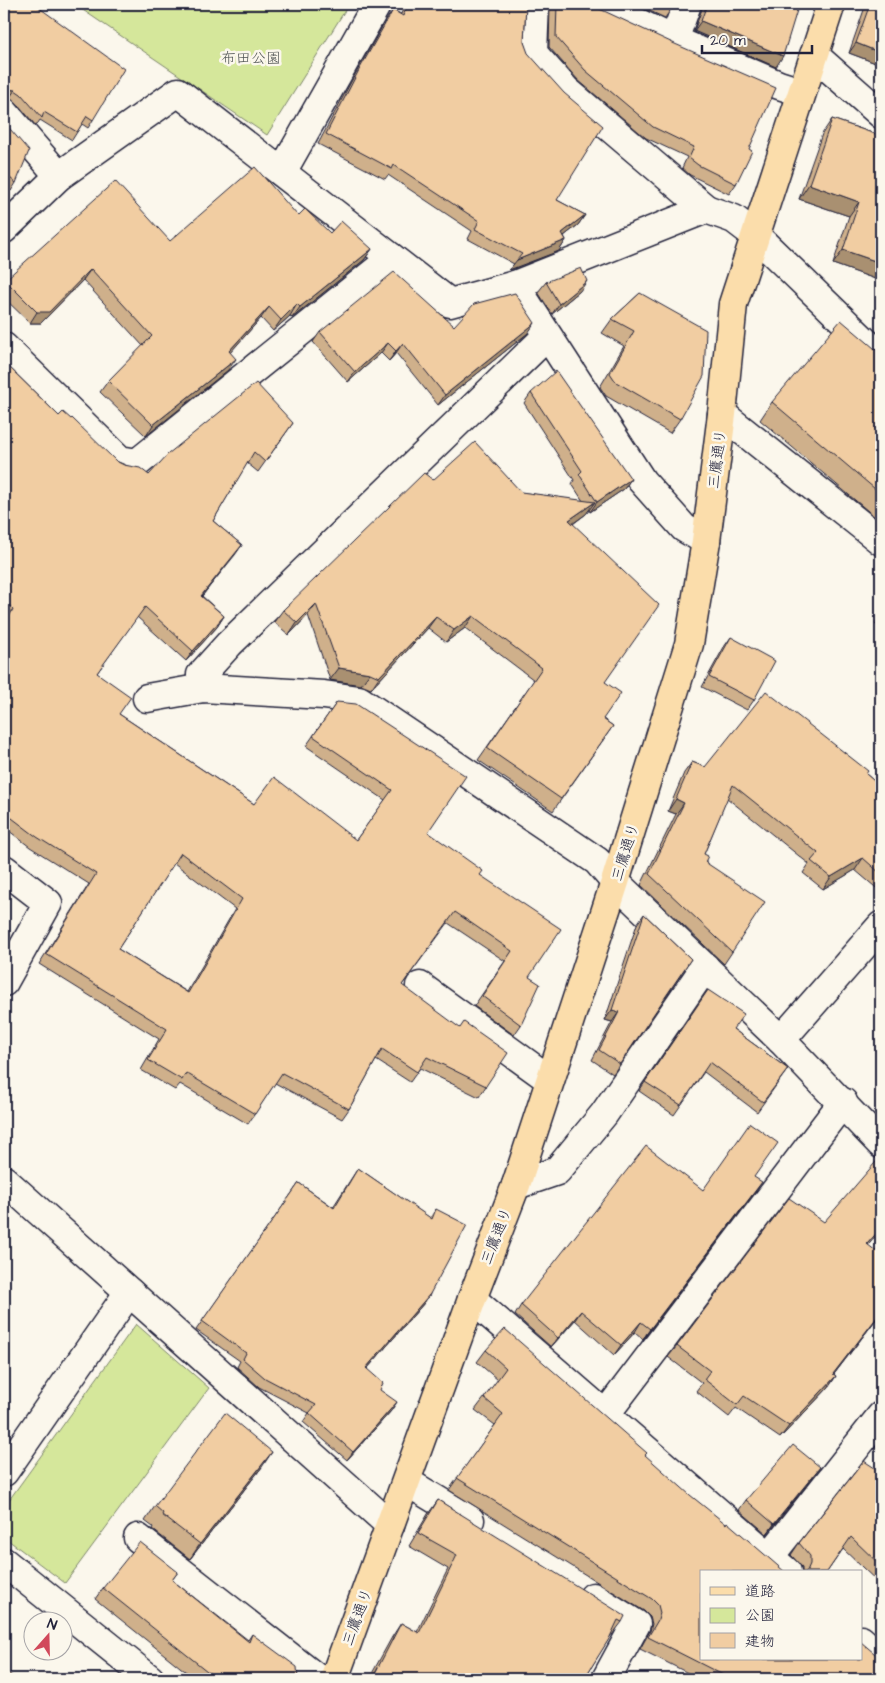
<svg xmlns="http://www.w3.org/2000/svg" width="885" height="1683" viewBox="0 0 885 1683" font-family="'Architects Daughter','Klee One',sans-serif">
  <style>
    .green { fill: #d5e79b; stroke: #7c846b }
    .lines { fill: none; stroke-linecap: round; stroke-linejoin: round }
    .minor-casing { stroke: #22223b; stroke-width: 31 }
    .major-casing { stroke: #22223b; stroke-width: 31 }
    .minor { stroke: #fbf7ec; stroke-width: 28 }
    .major { stroke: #fbddab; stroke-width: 28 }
    .wall { fill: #cfb08b; stroke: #22223b; fill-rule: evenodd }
    .shaded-wall { fill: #a99071; stroke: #22223b }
    .building { fill: #f1cda2; stroke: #22223b; fill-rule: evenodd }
    .labels { text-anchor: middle; stroke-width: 5; stroke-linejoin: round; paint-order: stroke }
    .park-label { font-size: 15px; fill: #4f5353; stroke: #fbf7ec }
    .street-label { font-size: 15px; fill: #22223b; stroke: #fbf7ec }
  </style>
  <rect width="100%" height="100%" fill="#fbf7ec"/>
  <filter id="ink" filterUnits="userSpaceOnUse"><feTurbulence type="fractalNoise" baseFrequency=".02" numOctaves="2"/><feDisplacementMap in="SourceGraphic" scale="10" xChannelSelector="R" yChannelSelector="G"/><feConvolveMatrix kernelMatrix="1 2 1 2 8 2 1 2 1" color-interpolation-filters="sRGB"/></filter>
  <g filter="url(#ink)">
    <g class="green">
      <path d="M74,4H349L267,135Z"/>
      <path d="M136,1324L209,1388L65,1583L4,1537V1507Z"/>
    </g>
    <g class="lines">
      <defs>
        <g id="minor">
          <path d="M535,4L533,53L567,91L706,209"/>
          <path d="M599,4L674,40L687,4"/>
          <path d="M674,40L779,85L801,92"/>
          <path d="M814,55L881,114"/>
          <path d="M4,112L59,176"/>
          <path d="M282,172L377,4"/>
          <path d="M4,229L59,176L178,92L450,303L515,285L706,209L734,219L755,235L881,357"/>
          <path d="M515,285L642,481L684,528L706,541"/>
          <path d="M4,347L120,460L137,463L392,258"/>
          <path d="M722,414L881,541"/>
          <path d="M203,688L201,675L229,644L547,336"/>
          <path d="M147,698L203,688L324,695L359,700L597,861L615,882L781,1040L881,1144"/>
          <path d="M4,869L48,903L4,982"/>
          <path d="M420,986L550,1080"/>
          <path d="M781,1040L881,926"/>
          <path d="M4,1180L390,1525"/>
          <path d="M516,1185L557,1171L604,1114L705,967"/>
          <path d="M472,1299L787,1572"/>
          <path d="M605,1415L843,1102"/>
          <path d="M4,1472L129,1292"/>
          <path d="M407,1482L470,1520"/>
          <path d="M138,1538L318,1679"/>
          <path d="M770,1556L881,1416"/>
          <path d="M4,1562L150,1679"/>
          <path d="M593,1597L636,1624L606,1679"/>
          <path d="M861,1640L881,1658"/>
        </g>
        <path id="major" d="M334,1679L472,1299L516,1185L615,882L689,644L706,541L722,414L733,304L831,4"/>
      </defs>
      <use href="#minor" class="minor-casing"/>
      <use href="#major" class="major-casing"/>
      <use href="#minor" class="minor"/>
      <use href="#major" class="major"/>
    </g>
    <g class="wall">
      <path d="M4,4L93,120L88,128L82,124L72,140L40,120L36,126L16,102L10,97H4Z"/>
      <path d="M405,4H526L524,42L557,200L585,215L578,225L564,236L566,240L559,251L509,270L514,264L468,239L472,231L388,175L385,179L318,144L352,80L386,20L393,10L401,14Z"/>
      <path d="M550,4H589L749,149L736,184L729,194L690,175L682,168L687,157L646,138L578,80L549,47Z"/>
      <path d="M635,4H674L672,8L665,18Z"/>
      <path d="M702,4H798L776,67L694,31L702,9Z"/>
      <path d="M866,4H881V65L849,53Z"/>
      <path d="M832,119L881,136V281L833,264L849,216L799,199L822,134Z"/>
      <path d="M4,122L16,183L11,191L4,185Z"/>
      <path d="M298,216L330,233L372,249L364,260L292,318L290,316L273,331L261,318L230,352L228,370L146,436L100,392L108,381L143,346L83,280L41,323H30L4,298V282L5,280L170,241Z"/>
      <path d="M546,282L580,291L552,314L538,292Z"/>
      <path d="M640,293L680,419L670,433L606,396L600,387L624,346L602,333L612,319Z"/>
      <path d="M454,326L528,333L438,405L396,353L389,361L381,353L348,382L313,342L320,332Z"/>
      <path d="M881,354V522L760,420L772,402Z"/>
      <path d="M4,362L59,416L116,461L149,475L293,423L258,472L247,463L213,521L242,545L202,596L224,616L217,627L186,661L137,617L97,673L119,714L254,804L356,840L385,800L306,746L337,702L428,832L480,875L529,977L521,1025L514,1035L474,1006L505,961L448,923L402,985L486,1086L479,1097L420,1068L410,1082L376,1060L349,1109L342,1119L275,1083L248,1124L180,1084L175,1090L141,1070L159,1039L39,964L89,884L30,847L4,827V624L6,619L4,617ZM174,863L235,909L187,992L118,949Z"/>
      <path d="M531,393L631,479L624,489L590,512L589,510L586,514L573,524L605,682L603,719L613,726L553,811L478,760L534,680L465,628L446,642L428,628L371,689L361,685L330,680L308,615L289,635L274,622L283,610L433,480L583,501L572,484L574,480L524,403Z"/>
      <path d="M881,616V630L875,624Z"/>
      <path d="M731,637L754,700L747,710L702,687L724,647Z"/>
      <path d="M692,762L705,767L866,774L881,787V892L855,870L823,889L803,873L809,864L727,798L704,854L732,952L724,964L641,885L676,814L668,811L684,773Z"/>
      <path d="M644,914L691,959L613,1074L592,1060L612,1022L605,1020L637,924Z"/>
      <path d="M708,990L733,1029L788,1069L757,1112L704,1072L674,1115L639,1091Z"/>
      <path d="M358,1168L430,1218L436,1209L430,1294L424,1303L367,1369L391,1411L347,1460L303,1422L309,1413L259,1387L237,1367L240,1361L196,1330L299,1183L333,1207Z"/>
      <path d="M754,1177L755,1192L643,1339L635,1332L614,1355L575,1320L551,1347L515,1315L521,1305L703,1190Z"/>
      <path d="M824,1222L868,1245L881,1313L834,1374L836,1376L828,1388L780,1438L736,1408L729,1417L696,1391L702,1383L668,1357L677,1346Z"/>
      <path d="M486,1350L645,1456L701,1572L881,1674L877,1679H700L640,1649L650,1631L652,1624L650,1617L644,1611L449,1490L495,1425L475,1410L498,1380L477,1362Z"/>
      <path d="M262,1467L190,1559L152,1529L153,1527L145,1521L155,1506Z"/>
      <path d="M881,1472V1585L843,1549L827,1572H802V1567L791,1555L799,1543Z"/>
      <path d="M813,1477L767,1534L739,1510L746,1500Z"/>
      <path d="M438,1500L622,1622L612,1635H611L584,1679H369L392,1637L401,1623L417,1632L448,1569L409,1546L428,1514Z"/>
      <path d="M178,1572L172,1580L248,1640L252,1634L298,1679H195L95,1599L103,1588Z"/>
    </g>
    <g class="shaded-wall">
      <path d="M701,21L783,56L776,67L694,31Z"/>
      <path d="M856,43L881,53V65L849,53Z"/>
      <path d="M7,89L15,90L10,97H4V91Z"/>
      <path d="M809,184L859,202L849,216L799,199Z"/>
      <path d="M585,215L578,225L555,243L562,233Z"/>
      <path d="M566,240L559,251L509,270L517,260Z"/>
      <path d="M372,249L364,260L292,318L300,307Z"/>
      <path d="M843,250L881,263V281L833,264Z"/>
      <path d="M91,269L83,280L41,323H30L37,312Z"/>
      <path d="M587,281L580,291L552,314L559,304Z"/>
      <path d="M297,304L290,316L273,331L281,320Z"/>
      <path d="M269,307L261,318L222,362L229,351Z"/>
      <path d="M535,323L528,333L438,405L445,395Z"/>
      <path d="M388,343L381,353L348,382L355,372Z"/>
      <path d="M403,343L396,353L389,361L396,351Z"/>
      <path d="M236,359L228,370L146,436L153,425Z"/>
      <path d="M631,479L624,489L590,512L597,502Z"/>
      <path d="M595,502L586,514L561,532L569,520Z"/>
      <path d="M242,545L235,555L194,606L201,596Z"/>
      <path d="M316,604L308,615L289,635L297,623Z"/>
      <path d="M224,616L217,627L186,661L193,651Z"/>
      <path d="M473,616L465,628L446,642L454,630Z"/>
      <path d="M436,617L428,628L371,689L379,677Z"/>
      <path d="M339,668L370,673L361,685L330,680Z"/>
      <path d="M676,799L684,803L676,814L668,811Z"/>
      <path d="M863,858L855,870L823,889L831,877Z"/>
      <path d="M612,1010L619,1012L612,1022L605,1020Z"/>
      <path d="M762,1182L755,1192L643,1339L650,1329Z"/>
      <path d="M881,1228V1230L859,1256L867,1244Z"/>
      <path d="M430,1294L424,1303L360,1377L366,1368Z"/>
      <path d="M581,1311L575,1320L551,1347L558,1338Z"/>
      <path d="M881,1312V1313L825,1386L833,1374Z"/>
      <path d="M641,1322L635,1332L614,1355L621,1345Z"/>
      <path d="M836,1376L828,1388L780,1438L789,1426Z"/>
      <path d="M397,1402L391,1411L347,1460L353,1452Z"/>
      <path d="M272,1452L262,1467L190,1559L200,1544Z"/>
      <path d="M820,1467L813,1477L767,1534L774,1524Z"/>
      <path d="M881,1672V1674L877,1679H874Z"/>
    </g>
    <g class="building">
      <path d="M4,4H34L124,69L93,120L87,116L77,132L44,112L42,118L21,94L15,90L7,89L4,91Z"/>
      <path d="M408,4H526L524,42L528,53L564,93L603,126L557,200L585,215L562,233L566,240L517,260L522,254L475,229L479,221L394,165L392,169L326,134L359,70L393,10L403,16Z"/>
      <path d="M557,4H589L675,44L776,88L749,149L752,151L736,184L698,165L689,158L694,147L653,127L585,70L556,37Z"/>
      <path d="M663,4H674L672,8Z"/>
      <path d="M707,4H798L796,7H798L783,56L701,21Z"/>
      <path d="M870,4H881V53L856,43Z"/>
      <path d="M832,119L881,136V263L843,250L859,202L809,184Z"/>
      <path d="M4,122L29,151L16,183L4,173Z"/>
      <path d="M255,167L298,216L305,209L330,233L341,221L372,249L300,307L297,304L281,320L269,307L229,351L236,359L153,425L108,381L152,336L91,269L49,312H37L5,280L115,181L170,241Z"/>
      <path d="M581,268L587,281L559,304L546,282Z"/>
      <path d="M394,272L454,326L474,304L515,293L535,323L445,395L403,343L396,351L388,343L355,372L320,332Z"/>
      <path d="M640,293L706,330L704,376L680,419L616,382L610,373L634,331L612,319Z"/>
      <path d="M841,320L881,354V494L772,402Z"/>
      <path d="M4,362L59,416L63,412L71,419L72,418L116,461L124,465L140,468L149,475L168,454L256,383L293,423L265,462L254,452L213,521L242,545L201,596L224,616L193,651L145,607L97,673L131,697L119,714L254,804L274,777L356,840L392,790L313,736L337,702L356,704L466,776L428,832L483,871L480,875L561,929L529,977L540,984L521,1025L482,996L512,951L455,912L402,985L460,1028L464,1022L508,1053L486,1086L427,1057L417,1072L382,1049L349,1109L282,1073L255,1114L186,1073L182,1080L148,1060L167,1029L46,954L96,874L37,837L4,812V627L13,609L4,600ZM181,853L242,899L188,993L118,949Z"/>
      <path d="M556,371L631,479L597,502L579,474L582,471L531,393Z"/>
      <path d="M475,442L521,492L595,502L569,520L659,605L605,682L621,693L603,719L613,726L561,799L487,748L542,668L473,616L454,630L436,617L379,677L370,673L339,668L316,604L297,623L283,610L424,473L433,480Z"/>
      <path d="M731,637L775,661L754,700L709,677Z"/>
      <path d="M766,691L868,771L866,774L881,787V874L863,858L831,877L811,861L818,853L733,785L704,854L708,856L705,862L765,902L732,952L649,874L684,803L676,799L692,762L705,767Z"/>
      <path d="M644,914L691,959L620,1064L599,1050L619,1012L612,1010Z"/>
      <path d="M708,990L744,1014L733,1029L788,1069L763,1102L710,1062L681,1105L645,1082Z"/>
      <path d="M750,1123L778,1143L754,1177L762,1182L650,1329L641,1322L621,1345L581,1311L558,1338L521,1305L646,1146L703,1190Z"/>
      <path d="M881,1156V1228L867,1244L881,1255V1312L833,1374L836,1376L789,1426L744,1396L737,1405L704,1379L710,1371L677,1346L789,1198L824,1222Z"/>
      <path d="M358,1168L432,1219L436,1209L467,1225L430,1294L366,1368L383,1383L380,1390L397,1402L353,1452L309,1413L316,1405L265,1378L243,1359L246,1353L202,1321L299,1183L334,1208Z"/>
      <path d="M505,1329L647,1453L645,1455L690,1495L726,1524L727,1522L785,1572H701V1659H861V1642L881,1659V1672L874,1679H728L729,1678L648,1637L658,1620L660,1613L658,1605L652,1599L457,1478L503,1414L484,1398L506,1368L486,1350Z"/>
      <path d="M225,1413L272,1452L200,1544L162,1515L163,1513L155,1506Z"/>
      <path d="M793,1445L820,1467L774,1524L746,1500Z"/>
      <path d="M864,1461L881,1472V1566L851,1537L827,1572H805L807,1571L810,1564V1556L799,1543Z"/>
      <path d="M438,1500L625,1616L622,1622L618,1620L609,1639L584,1679H372L401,1623L419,1633L457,1555L418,1533Z"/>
      <path d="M140,1542L178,1572L172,1580L249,1642L252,1634L297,1667L298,1679H217L103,1588Z"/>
      <path d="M4,1669L15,1679H4Z"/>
    </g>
  </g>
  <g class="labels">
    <g class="park-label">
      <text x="251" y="63">布田公園</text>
    </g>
    <g class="street-label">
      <text transform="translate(717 459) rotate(-83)" y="5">三鷹通り</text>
      <text transform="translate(625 852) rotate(-73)" y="5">三鷹通り</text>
      <text transform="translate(496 1236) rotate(-69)" y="5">三鷹通り</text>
      <text transform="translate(357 1617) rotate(-70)" y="5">三鷹通り</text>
    </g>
  </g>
  <rect width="885" height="1683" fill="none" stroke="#fbf7ec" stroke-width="20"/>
  <rect x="10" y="10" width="865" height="1663" fill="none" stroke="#22223b" stroke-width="2" filter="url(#ink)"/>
  <rect x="700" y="1570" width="162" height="90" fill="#fbf7ec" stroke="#a4a2a5"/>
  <rect x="710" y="1587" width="25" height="8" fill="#fbddab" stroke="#a4a2a5"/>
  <text x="745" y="1596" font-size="15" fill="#22223b">道路</text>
  <rect x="710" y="1608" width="25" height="15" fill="#d5e79b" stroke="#a4a2a5"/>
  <text x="745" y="1620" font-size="15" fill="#22223b">公園</text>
  <rect x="710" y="1633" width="25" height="15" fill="#f1cda2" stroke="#a4a2a5"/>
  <text x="745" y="1646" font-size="15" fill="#22223b">建物</text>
  <g transform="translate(48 1636) rotate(20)"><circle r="24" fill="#fbf7ec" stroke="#a4a2a5"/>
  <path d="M0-4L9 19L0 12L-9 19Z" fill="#d1495b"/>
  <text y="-8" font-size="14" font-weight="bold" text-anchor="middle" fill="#22223b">N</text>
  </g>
  <path d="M702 45v8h110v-8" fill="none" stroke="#22223b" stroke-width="2.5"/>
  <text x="710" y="45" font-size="15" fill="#22223b" stroke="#fbf7ec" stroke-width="4" paint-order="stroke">20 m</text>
</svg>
